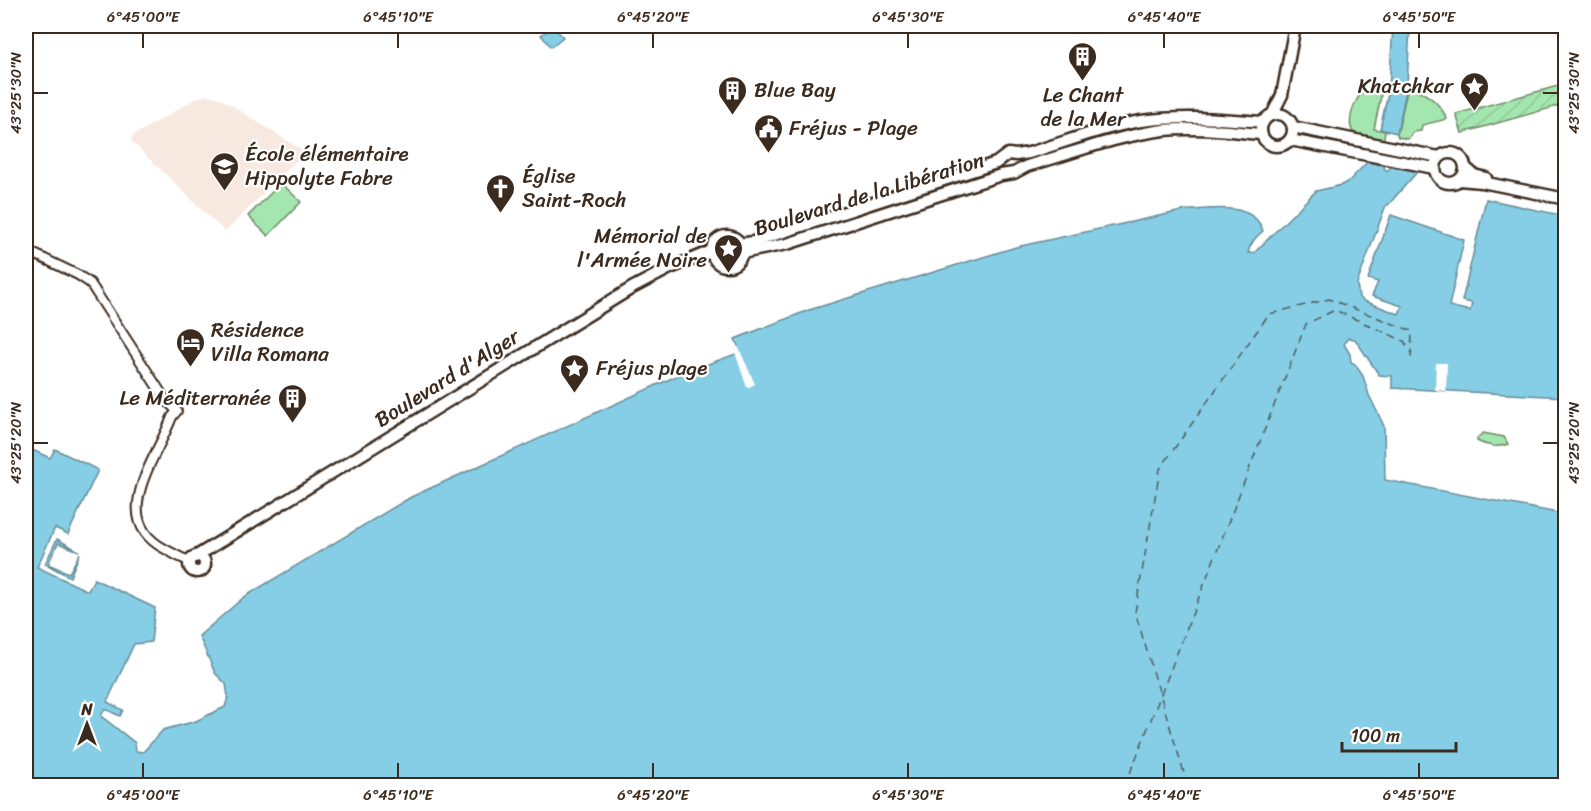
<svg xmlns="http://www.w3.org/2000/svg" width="1591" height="811" viewBox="0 0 1591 811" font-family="Sriracha,sans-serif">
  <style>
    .built { fill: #f8e9e0 }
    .park { fill: #a4e6af; stroke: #708866; stroke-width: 1.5 }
    .garden { fill: url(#garden-furrows); stroke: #708866; stroke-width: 1.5 }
    .water { fill: #85cee6; stroke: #678c96; stroke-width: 1.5 }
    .pier { fill: #fff }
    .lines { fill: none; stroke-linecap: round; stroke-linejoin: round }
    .ferry { stroke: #515b5a; stroke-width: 1.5; stroke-dasharray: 8 6; stroke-linecap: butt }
    .minor-casing { stroke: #3b2a1e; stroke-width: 12 }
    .major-casing { stroke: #3b2a1e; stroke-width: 15 }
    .minor { stroke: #fff; stroke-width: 8 }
    .major { stroke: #fff; stroke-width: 10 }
    .ticks { fill: none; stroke: #3b2a1e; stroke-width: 2 }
    .labels { text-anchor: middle; stroke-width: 4.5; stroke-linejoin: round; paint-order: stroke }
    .poi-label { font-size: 21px; fill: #3b2a1e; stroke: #fff; text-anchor: start }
    .street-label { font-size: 21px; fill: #3b2a1e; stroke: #fff }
    .neatline { fill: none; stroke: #3b2a1e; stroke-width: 2 }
    .ticks-label { font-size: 15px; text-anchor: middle; fill: #3b2a1e }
  </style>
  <defs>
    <pattern id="garden-furrows" width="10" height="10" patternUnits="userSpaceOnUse" patternTransform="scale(1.5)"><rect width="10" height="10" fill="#a4e6af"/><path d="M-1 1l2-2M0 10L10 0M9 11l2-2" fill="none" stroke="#8ec596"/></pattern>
  </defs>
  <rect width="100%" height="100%" fill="#fff"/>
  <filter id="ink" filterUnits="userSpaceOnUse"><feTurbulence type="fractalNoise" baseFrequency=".0167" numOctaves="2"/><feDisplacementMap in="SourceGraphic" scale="12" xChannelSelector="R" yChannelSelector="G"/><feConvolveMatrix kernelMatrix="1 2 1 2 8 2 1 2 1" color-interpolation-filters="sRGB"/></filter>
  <g filter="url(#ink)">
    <path class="built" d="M208,95L220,98L305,152L225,232L131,141L132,136L197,98Z"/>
    <g class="park">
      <path d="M1384,82L1374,129L1385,131L1383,143C1375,141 1362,140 1356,135C1344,126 1354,100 1363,92C1369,87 1377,84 1384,82Z"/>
      <path d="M1408,86C1426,93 1439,101 1447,119L1422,125L1421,131L1413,132L1408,139L1398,137L1397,135Z"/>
      <path d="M281,183L301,202L268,236L248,216Z"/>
      <path d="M1483,433L1504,437L1508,444C1499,448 1486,446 1477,441V438Z"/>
    </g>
    <path class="garden" d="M1565,84V104L1462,133L1456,114Z"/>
    <g class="water">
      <path d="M553,26L563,37L551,47L541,35Z"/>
      <path d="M1393,26H1410L1407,87L1397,133L1380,129L1389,89Z"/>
      <path d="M1368,161L1385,164L1384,168L1387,171L1392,166L1418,171L1388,205H1386L1357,284L1359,297L1364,301L1399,314L1402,306L1372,296L1378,282L1368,279L1391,215L1464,240L1449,306L1470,311L1472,303L1462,301L1486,199L1565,216V397L1392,388V376L1379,375L1355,339L1348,338L1344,344L1350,354L1351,362L1355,364L1363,376L1369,395L1384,426L1385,480L1563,514L1565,519V785L26,786V763L30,762L26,721V447L50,458L55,449L98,470L68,534L55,528L37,567L88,591L94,579L155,608L151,642L134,644L107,702L123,710L120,716L105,709L101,716L135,743L136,751L143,752L163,730L196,721L225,707L228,697L226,684L215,673L199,636L244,597L411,497L683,373L736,354L738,346L735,339L809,310L1016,247L1182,211C1208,209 1253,200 1263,231C1256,237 1250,243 1248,253H1254L1316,191L1342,185L1350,180Z"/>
      <path d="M57,539L79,551L58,543L48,564L69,573L80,553L70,577L45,564Z"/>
    </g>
    <g class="pier">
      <path d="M738,346L755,384L747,388L734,349Z"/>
      <path d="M1436,363H1447L1446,391L1435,390Z"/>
    </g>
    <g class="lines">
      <g class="ferry">
        <path d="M1125,786L1306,324L1335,310L1404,341L1411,353"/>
        <path d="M1188,786L1135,612L1160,469L1269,314L1329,299L1412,331L1411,362"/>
      </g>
      <defs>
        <path id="minor" d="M26,250L78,275L90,283L165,399L177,411L172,417C157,458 107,519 165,549C173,553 181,559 190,561"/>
        <g id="major">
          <circle cx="1277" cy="130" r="16"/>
          <path d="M1272,115L1282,95L1295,26"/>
          <path d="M1293,127L1439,157"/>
          <path d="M1290,140L1434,168"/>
          <circle cx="1450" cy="168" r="15"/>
          <path d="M1466,168L1474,175L1486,178"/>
          <path d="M1459,180L1482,182L1566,199"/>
          <circle cx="727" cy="251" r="15"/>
          <path d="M740,244L753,242L996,163L1008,154L1016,155L1029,153C1066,142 1103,127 1141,121C1182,115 1222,119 1263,122"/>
          <path d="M742,253L787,244L1001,175L1014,173L1027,166C1073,153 1116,136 1164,130C1197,127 1228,131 1261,134"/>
          <circle cx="197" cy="564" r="8"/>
          <path d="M195,557L632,288L668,269L712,251"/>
        </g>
      </defs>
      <use href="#minor" class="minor-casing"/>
      <use href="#major" class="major-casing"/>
      <use href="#minor" class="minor"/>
      <use href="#major" class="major"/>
    </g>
  </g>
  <path class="ticks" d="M143,33V48M398,33V48M653,33V48M908,33V48M1164,33V48M1419,33V48M33,93H48M1543,93H1558M33,443H48M1543,443H1558M143,763V778M398,763V778M653,763V778M908,763V778M1164,763V778M1419,763V778"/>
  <defs>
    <symbol id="building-pin" viewBox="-11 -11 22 30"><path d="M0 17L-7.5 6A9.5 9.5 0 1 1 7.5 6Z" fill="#3b2a1e" stroke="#fff"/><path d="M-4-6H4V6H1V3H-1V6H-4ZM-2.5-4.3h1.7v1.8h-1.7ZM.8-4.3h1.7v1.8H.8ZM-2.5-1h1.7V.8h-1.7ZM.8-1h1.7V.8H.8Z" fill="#fff"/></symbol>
    <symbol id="sight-pin" viewBox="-11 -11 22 30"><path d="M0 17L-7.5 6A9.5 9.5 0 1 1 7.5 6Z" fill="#3b2a1e" stroke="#fff"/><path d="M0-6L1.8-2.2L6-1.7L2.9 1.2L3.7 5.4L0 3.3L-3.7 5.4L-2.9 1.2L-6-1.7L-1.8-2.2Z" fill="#fff"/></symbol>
    <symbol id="civic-pin" viewBox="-11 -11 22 30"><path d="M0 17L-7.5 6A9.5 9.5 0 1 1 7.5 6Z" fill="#3b2a1e" stroke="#fff"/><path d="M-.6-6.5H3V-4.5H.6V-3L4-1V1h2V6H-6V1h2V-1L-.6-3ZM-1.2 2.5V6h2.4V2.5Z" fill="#fff"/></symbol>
    <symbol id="school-pin" viewBox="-11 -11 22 30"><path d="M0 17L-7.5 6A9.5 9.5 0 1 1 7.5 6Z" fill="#3b2a1e" stroke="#fff"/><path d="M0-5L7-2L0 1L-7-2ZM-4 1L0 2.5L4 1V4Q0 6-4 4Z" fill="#fff"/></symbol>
    <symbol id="church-pin" viewBox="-11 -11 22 30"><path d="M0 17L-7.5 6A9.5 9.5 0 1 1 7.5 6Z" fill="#3b2a1e" stroke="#fff"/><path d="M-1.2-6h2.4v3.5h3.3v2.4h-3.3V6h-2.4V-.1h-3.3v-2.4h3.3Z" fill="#fff"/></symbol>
    <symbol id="hotel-pin" viewBox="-11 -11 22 30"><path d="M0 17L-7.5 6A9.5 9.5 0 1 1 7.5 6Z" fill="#3b2a1e" stroke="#fff"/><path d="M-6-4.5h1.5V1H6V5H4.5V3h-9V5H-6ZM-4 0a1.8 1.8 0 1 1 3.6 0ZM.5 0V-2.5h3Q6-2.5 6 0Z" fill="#fff"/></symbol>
  </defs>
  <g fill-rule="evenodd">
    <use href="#building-pin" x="1066" y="40" width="33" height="45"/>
    <use href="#sight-pin" x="1458" y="70" width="33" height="45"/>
    <use href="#building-pin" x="716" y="74" width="33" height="45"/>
    <use href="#civic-pin" x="752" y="112" width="33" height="45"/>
    <use href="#school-pin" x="208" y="150" width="33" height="45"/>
    <use href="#church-pin" x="484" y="172" width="33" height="45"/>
    <use href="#sight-pin" x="712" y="232" width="33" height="45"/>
    <use href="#hotel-pin" x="174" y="326" width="33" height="45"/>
    <use href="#sight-pin" x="558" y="352" width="33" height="45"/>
    <use href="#building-pin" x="276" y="382" width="33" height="45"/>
  </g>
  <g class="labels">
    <g class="poi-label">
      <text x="1453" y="93" text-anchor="end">Khatchkar</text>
      <text x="754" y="97">Blue Bay</text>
      <text x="1083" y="102" text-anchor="middle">Le Chant<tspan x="1083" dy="24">de la Mer</tspan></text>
      <text x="789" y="135">Fréjus - Plage</text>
      <text x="245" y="161">École élémentaire<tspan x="245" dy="24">Hippolyte Fabre</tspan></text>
      <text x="522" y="183">Église<tspan x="522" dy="24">Saint-Roch</tspan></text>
      <text x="707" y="243" text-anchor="end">Mémorial de<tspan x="707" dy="24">l'Armée Noire</tspan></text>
      <text x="211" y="337">Résidence<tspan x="211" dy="24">Villa Romana</tspan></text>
      <text x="596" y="375">Fréjus plage</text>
      <text x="271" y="405" text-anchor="end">Le Méditerranée</text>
    </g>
    <g class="street-label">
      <text transform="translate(869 194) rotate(-17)" y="7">Boulevard de la Libération</text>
      <text transform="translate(447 378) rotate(-32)" y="7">Boulevard d'Alger</text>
    </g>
  </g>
  <rect width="1591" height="811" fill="none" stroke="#fff" stroke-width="66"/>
  <g transform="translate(87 724)" stroke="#ffffff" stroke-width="4.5" paint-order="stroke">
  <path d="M0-4.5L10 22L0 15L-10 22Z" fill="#3b2a1e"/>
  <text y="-9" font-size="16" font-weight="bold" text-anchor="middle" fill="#3b2a1e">N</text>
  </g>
  <path d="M1342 742v9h114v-9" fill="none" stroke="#3b2a1e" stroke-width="3"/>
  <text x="1351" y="742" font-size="18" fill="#3b2a1e" stroke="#ffffff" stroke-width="4.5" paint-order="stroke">100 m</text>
  <rect x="33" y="33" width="1525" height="745" class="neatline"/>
  <g class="ticks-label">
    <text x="143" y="22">6°45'00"E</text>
    <text x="398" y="22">6°45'10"E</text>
    <text x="653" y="22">6°45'20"E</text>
    <text x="908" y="22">6°45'30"E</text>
    <text x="1164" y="22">6°45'40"E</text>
    <text x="1419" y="22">6°45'50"E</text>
    <text transform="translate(16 93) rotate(-90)" y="5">43°25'30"N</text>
    <text transform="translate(1574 93) rotate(-90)" y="5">43°25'30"N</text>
    <text transform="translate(16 443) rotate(-90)" y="5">43°25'20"N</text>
    <text transform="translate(1574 443) rotate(-90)" y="5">43°25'20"N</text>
    <text x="143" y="800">6°45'00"E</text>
    <text x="398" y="800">6°45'10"E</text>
    <text x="653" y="800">6°45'20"E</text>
    <text x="908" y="800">6°45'30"E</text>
    <text x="1164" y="800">6°45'40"E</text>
    <text x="1419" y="800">6°45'50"E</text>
  </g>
</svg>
